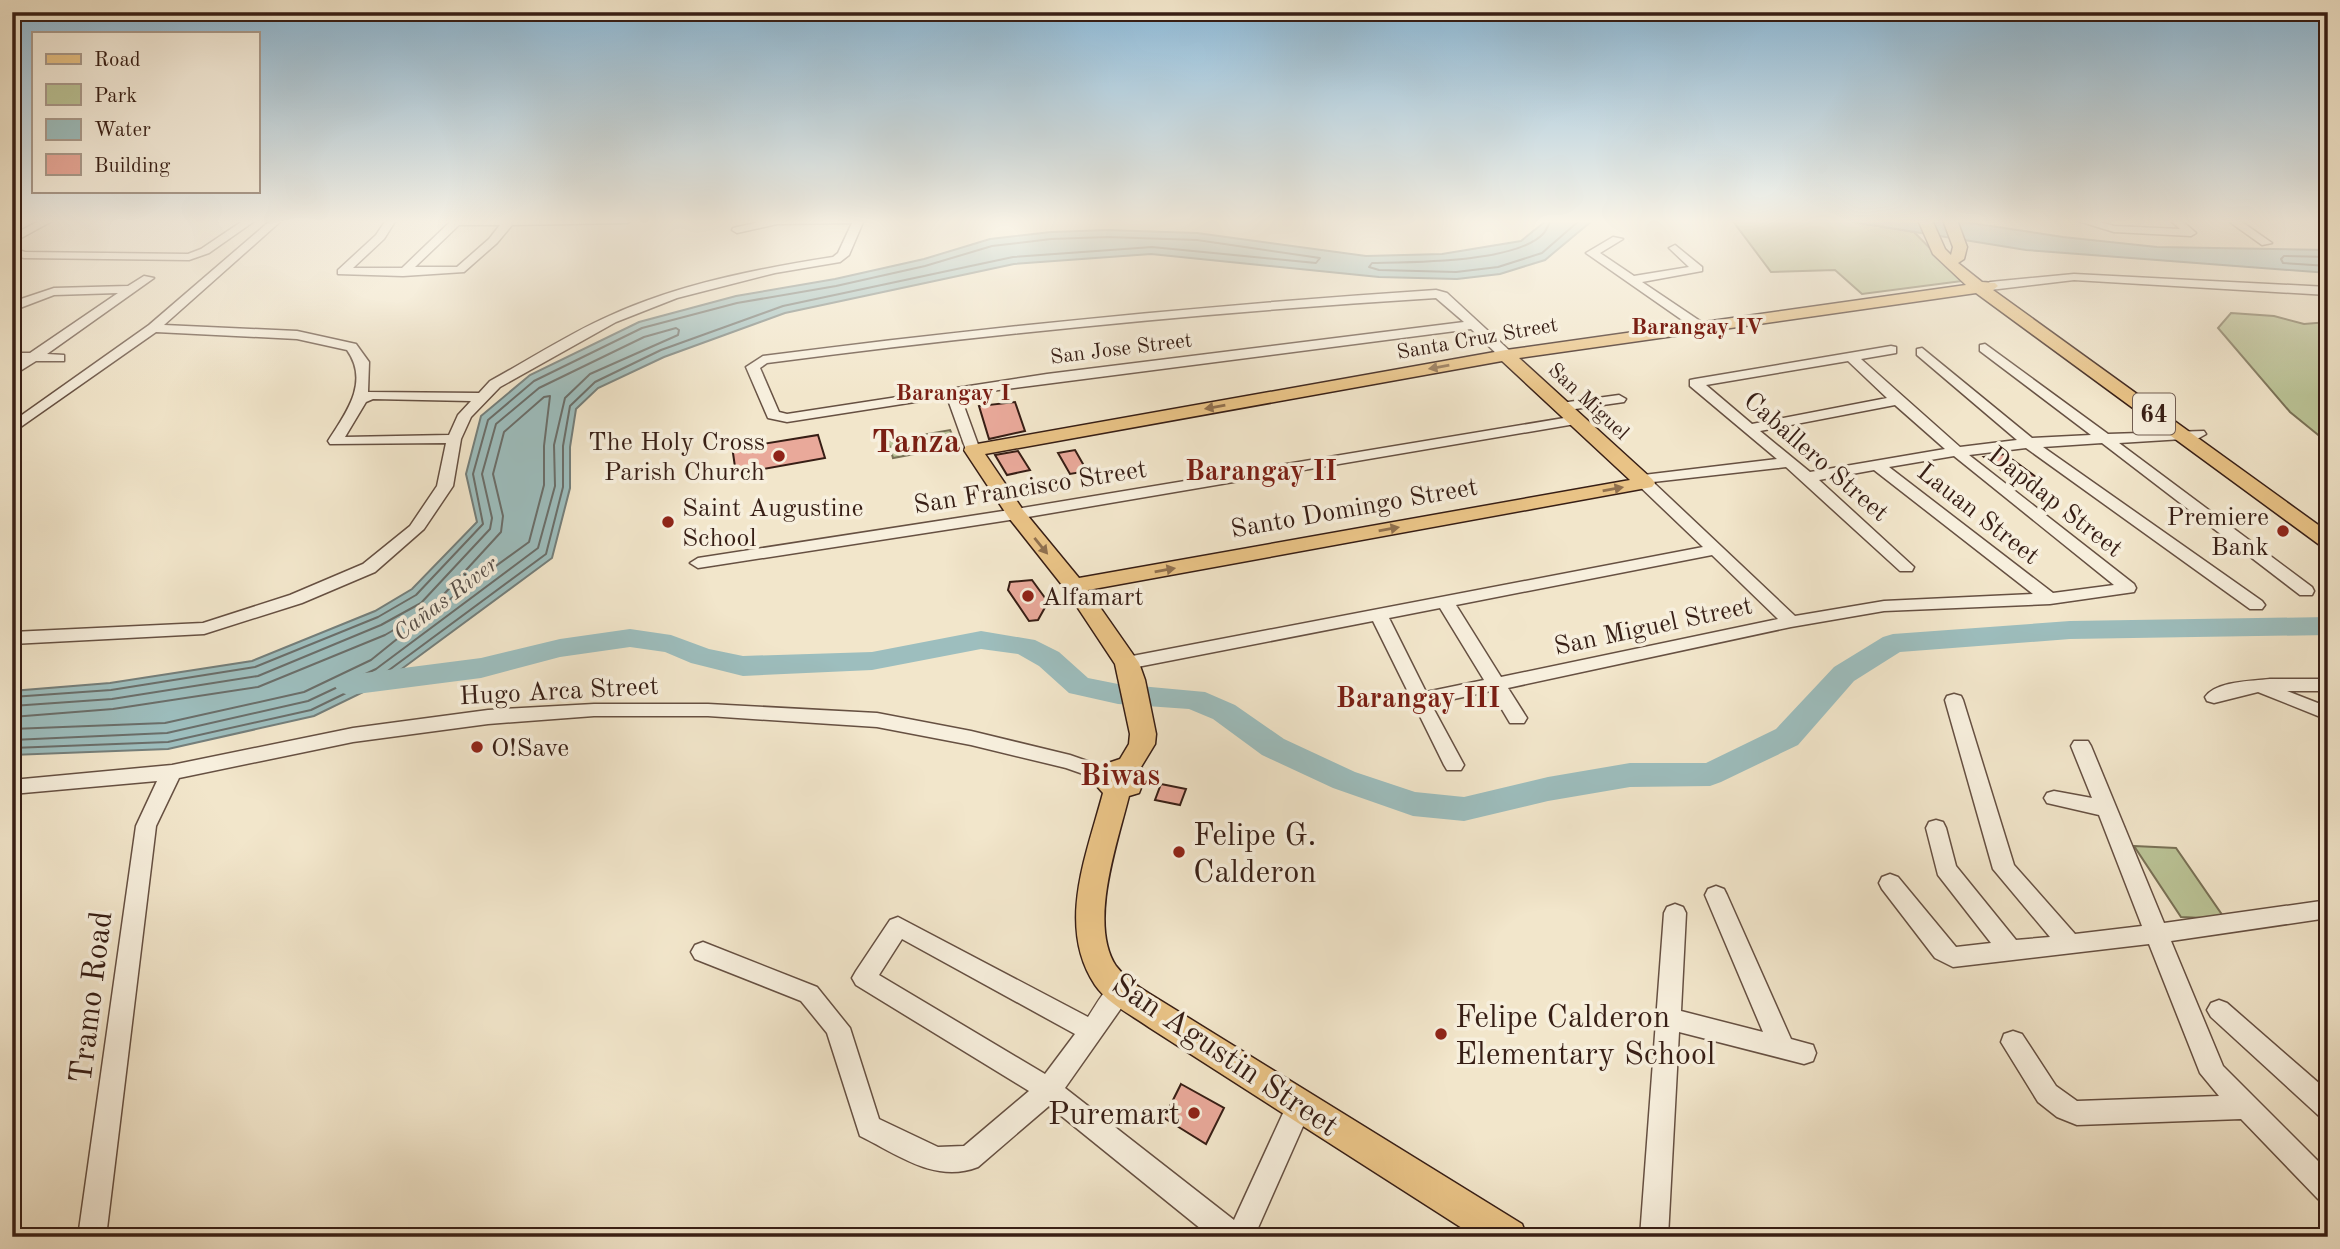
<svg xmlns="http://www.w3.org/2000/svg" width="2340" height="1249" viewBox="0 0 2340 1249" font-family="'Old Standard TT',serif">
  <style>
    .green { fill: #bbc497; stroke: #797156; stroke-width: 2 }
    .water { fill: #9dbebe; stroke: #747e7a; stroke-width: 2 }
    .lines { fill: none; stroke-linecap: round; stroke-linejoin: round }
    .shore { stroke: #6a6e6a; stroke-width: 2 }
    .river { fill: #9dbebe; fill-rule: evenodd }
    .building { fill: #e9a99a; stroke: #371e15; stroke-width: 2 }
    .minor-casing { stroke: #665042; stroke-width: 3 }
    .major-casing { stroke: #371e15; stroke-width: 3 }
    .minor { fill: #f7efdd; fill-rule: evenodd }
    .major { fill: #e9c386; fill-rule: evenodd }
    .oneway { fill: #90704e }
    .poi-dot { fill: #8f2418; stroke: #f7efdd; stroke-width: 2.5 }
    .labels { text-anchor: middle; stroke-width: 7; stroke-linejoin: round; paint-order: stroke }
    .far-street-label { font-size: 21px; fill: #371e15; stroke: #f7efdd }
    .far-neighbourhood-label { font-size: 23px; font-weight: bold; fill: #7a1f14; stroke: #f7efdd }
    .far-water-label { font-size: 23px; font-style: italic; fill: #564e48; stroke: #f7efdd }
    .shield { fill: #f7efdd; stroke: #715d51; stroke-width: 2 }
    .shield-label { font-size: 24px; font-weight: bold; fill: #371e15 }
    .poi-label { font-size: 26px; fill: #371e15; stroke: #f7efdd; text-anchor: start }
    .street-label { font-size: 26px; fill: #371e15; stroke: #f7efdd }
    .neighbourhood-label { font-size: 28px; font-weight: bold; fill: #7a1f14; stroke: #f7efdd }
    .quarter-label { font-size: 30px; font-weight: bold; fill: #7a1f14; stroke: #f7efdd }
    .near-poi-label { font-size: 32px; fill: #371e15; stroke: #f7efdd; text-anchor: start }
    .near-street-label { font-size: 32px; fill: #371e15; stroke: #f7efdd }
    .district-label { font-size: 33px; font-weight: bold; fill: #7a1f14; stroke: #f7efdd }
  </style>
  <rect width="100%" height="100%" fill="#f2e6cb"/>
  <filter id="stains"><feTurbulence type="fractalNoise" baseFrequency=".00286" numOctaves="4"/><feColorMatrix values="0 0 0 0 .2 0 0 0 0 .09 0 0 0 0 .02 0 0 0 .5 -.17"/></filter>
  <radialGradient id="worn" r=".72"><stop offset=".6" stop-color="#630" stop-opacity="0"/><stop offset="1" stop-color="#630" stop-opacity=".3"/></radialGradient>
  <g class="green">
    <path d="M1732,220H1841L1914,232L1962,281L1862,294L1835,270L1771,272Z"/>
    <path d="M2231,313L2274,316L2304,324L2328,322V443L2290,412L2218,328Z"/>
    <path d="M950,430L957,446L893,458L888,441Z"/>
    <path d="M2134,846L2176,848L2225,919L2181,917Z"/>
  </g>
  <g class="water">
    <path d="M1547,220H1593L1545,260L1500,274L1457,279L1379,277L1151,254L1014,264L785,313L664,357L598,388L576,409L570,447V488L552,558L384,682L314,716L168,749L12,755V691L110,683L252,661L375,611L412,589L477,522L466,474L481,416L530,375L639,322L736,296L835,279L924,259L990,239L1051,232L1108,230L1197,233L1366,256L1442,254L1521,241Z"/>
    <path d="M1841,220H1951L2063,237L2157,247L2328,250V273L2026,250Z"/>
  </g>
  <g class="lines">
    <g class="shore">
      <path d="M1551,220C1549,224 1546,231 1543,234C1515,263 1411,262 1372,263L1369,267L1379,270L1456,272L1498,267L1542,253L1580,220"/>
      <path d="M2328,257L2284,256L2281,259L2283,263L2328,266"/>
      <path d="M550,396L544,446V485L529,542L435,610L434,605L501,532L503,516L493,474L504,432L544,397Z"/>
      <path d="M12,697L111,690L255,667L378,617L416,595L483,524L473,474L488,420L534,381L642,328L737,303L836,286L925,266L992,246L1051,239L1108,237L1197,240L1320,258L1316,263L1152,247L1013,257L783,306L661,350L595,382L570,406L563,446V487L546,554L381,676L311,710L168,742L12,748"/>
      <path d="M12,706L112,699L258,676L381,625L421,603L490,529L492,518L482,474L496,424L539,388L644,337L676,328L679,330L678,335L590,374L565,398L554,445L555,486L538,548L376,669L308,701L167,733L12,740"/>
      <path d="M12,717L113,709L258,687L385,635L418,616L423,618L371,660L304,692L165,723L12,729"/>
    </g>
    <path class="river" d="M2328,617V635L2070,639L1900,652L1854,681L1798,745L1721,782L1710,786L1630,787L1548,801L1464,821L1413,816L1333,788L1262,755L1213,719L1189,709L1118,704L1069,693L1039,666L1018,654L981,649L872,670L743,676L691,663L665,652L630,647L560,657L481,678L349,695L339,692L334,685L339,678L349,675L481,658L560,639L630,629L671,635L709,649L743,656L872,652L981,631L1035,640L1059,652L1088,678L1118,684L1205,692L1235,705L1284,739L1355,772L1415,792L1464,797L1548,777L1630,763H1706L1776,729L1834,667L1883,637L1893,634L2070,621Z"/>
  </g>
  <g class="building">
    <path d="M1015,402L1025,431L989,439L979,406Z"/>
    <path d="M818,435L825,458L736,474L732,446L762,441L763,444Z"/>
    <path d="M1075,450L1087,471L1070,474L1058,453Z"/>
    <path d="M1018,451L1030,470L1007,475L995,455Z"/>
    <path d="M2005,454L2036,477L2014,480L1984,457Z"/>
    <path d="M1032,580L1048,602L1038,620L1029,621L1008,590L1010,582Z"/>
    <path d="M1161,784L1186,789L1180,805L1155,800Z"/>
    <path d="M1181,1084L1224,1108L1206,1144L1164,1118Z"/>
  </g>
  <g class="lines">
    <defs>
      <g id="minor">
        <path d="M41,220H54L12,243V235Z"/>
        <path d="M244,220H256L209,253L189,260L24,258L12,255V248L25,252L188,254L201,249Z"/>
        <path d="M271,220H282L164,325L297,331L356,344L369,362L368,392L479,393L490,381C529,360 568,334 609,316C679,284 757,269 833,257L838,253L852,223L777,224L737,233L732,230L733,228L768,220H864L849,255L840,262L775,273L677,298L616,322L500,387L471,417L461,439L453,486L424,529L375,572L302,603L204,634L12,644V632L203,623L290,595L363,564L410,526L437,486L446,443L330,444L328,441C346,413 370,382 347,350L297,339L156,332L12,433V422L149,325ZM373,399L471,401L458,415L449,435L345,437L366,402Z"/>
        <path d="M386,220H396L384,239L353,268H402L452,220H632L627,223L512,225L497,243L464,272L403,276L338,274V270L376,235ZM459,225H500L489,239L457,267H415Z"/>
        <path d="M2075,220H2092L2114,226L2180,229L2170,220H2181L2196,233L2191,236L2114,232Z"/>
        <path d="M2227,220H2239L2272,243L2262,245Z"/>
        <path d="M1613,237L1623,239L1600,253L1634,276L1689,267L1669,248L1675,245L1702,267V271L1642,282L1703,323V329H1695L1586,253Z"/>
        <path d="M2074,274L2328,287V295L2074,280L1990,290L1984,286L1990,282Z"/>
        <path d="M144,276L154,278L47,354L64,355V361H36L12,376V366L19,361H12V353H30L118,293L54,295L12,311V302L54,288L128,286Z"/>
        <path d="M1436,290L1447,293L1511,352V358H1501L1471,329L960,395L980,450L973,454L966,450L947,397L787,422L768,418L746,367L763,356C987,327 1211,305 1436,290ZM1436,298L1464,322L1047,374L787,414L779,412L760,368L767,363C989,334 1212,312 1436,298Z"/>
        <path d="M1985,344L2108,434L2204,431L2206,434L2199,438L2119,443L2312,587L2314,591L2312,595H2300L2102,443L2043,447L2262,601L2265,605L2262,609H2250L2026,448L1969,455L2134,584L2136,588L2134,592L2050,604L1884,611L1791,627L1508,688L1527,718L1524,723H1510L1491,691L1431,704L1464,765L1461,770H1447L1444,765L1373,621L1127,669L1118,663L1127,657L1703,547L1635,482L1632,479L1635,476L1777,459L1690,386V380L1695,379L1891,346L1896,347V353L1861,359L1960,447L2017,440L1917,355V349L1922,348L2032,438L2091,435L1980,351V345ZM1848,361L1887,398L1752,424L1706,385ZM1895,405L1945,449L1810,472L1760,431ZM1954,456L2114,585L2053,593L1889,467ZM1786,467L1900,571H1912L1914,567L1819,480L1874,470L2033,594L1884,601L1795,616L1653,482ZM1712,555L1778,619L1501,677L1456,605ZM1440,608L1484,680L1426,692L1389,618Z"/>
        <path d="M1619,395L1626,399L1624,402L1561,411L1554,407L1561,403Z"/>
        <path d="M1576,416L1583,420L1581,423L1016,519L698,568L690,563L698,558L1016,509Z"/>
        <path d="M2270,679H2328V691H2287L2328,707V720L2258,692L2214,703L2207,701L2205,697C2216,681 2252,681 2270,679Z"/>
        <path d="M1954,694L1961,696L1963,700L2014,865L2075,934L2142,926L2099,815L2047,803L2044,798L2047,793L2054,791L2092,798L2071,746L2074,741H2088L2091,746L2164,923L2328,900V918L2171,941L2223,1066L2328,1171V1203L2318,1199L2241,1119L2077,1125L2057,1117L2038,1102L2001,1042L2004,1034L2013,1031L2022,1034L2056,1086L2077,1101L2219,1096L2200,1073L2149,944L1953,967L1935,958L1882,889L1879,883L1882,877L1890,874L1898,877L1956,947L1991,943L1938,875L1926,828L1929,822L1936,820L1943,822L1946,828L1956,866L2016,940L2050,937L1993,869L1945,700L1947,696Z"/>
        <path d="M594,704H708L877,713L971,731L1070,755L1113,770L1116,775L1113,780L1106,782L1066,768L971,745L877,727L708,716H594L488,724L353,742L179,778L156,826L106,1237H78L136,826L157,781L12,794V780L172,765L353,728L488,710Z"/>
        <path d="M1716,886L1724,889L1727,895L1791,1039L1813,1045L1816,1053L1813,1061L1804,1064L1679,1032L1668,1237H1640L1664,913L1667,907L1675,904L1683,907L1686,913L1681,1011L1763,1032L1705,895L1708,889Z"/>
        <path d="M898,917L1088,1017C1098,1003 1109,976 1129,983L1133,990L1129,997L1065,1088L1234,1220L1290,1098L1299,1094L1308,1098L1312,1106L1254,1237H1211L1049,1106L978,1167C935,1184 897,1154 860,1136L827,1033L801,1001L695,959L691,952L695,945L703,942L817,987L850,1028L879,1119L938,1147L964,1146L1029,1091L856,985L852,978L856,971L890,920ZM902,939L1075,1034L1045,1074L879,975Z"/>
        <path d="M2219,1000L2227,1003L2328,1091V1120L2319,1116L2211,1017L2207,1010L2211,1003Z"/>
      </g>
      <path id="major" d="M1918,220H1932L1945,249L1951,255L1953,247L1943,220H1957L1967,247L1964,259L1958,263L1982,282L1995,283L1998,286L1993,290L2328,532V548L2321,546L1976,293L1519,358L1652,479L1655,483L1652,487L1088,590L1139,663L1145,680L1156,734L1155,744L1141,767L1146,775L1139,793L1129,796C1118,841 1088,924 1116,966C1125,978 1138,987 1150,994L1522,1224L1527,1237H1476L1150,1028C1132,1015 1108,1004 1095,985C1056,926 1087,854 1103,793L1094,783L1099,766L1120,759L1129,744L1130,734L1115,664L1066,590L1009,518L964,450L966,446L1506,350L1966,285L1933,254ZM1502,361L1630,480L1079,578L1023,510L985,454Z"/>
    </defs>
    <use href="#minor" class="minor-casing"/>
    <use href="#major" class="major-casing"/>
    <use href="#minor" class="minor"/>
    <use href="#major" class="major"/>
  </g>
  <defs><path id="oneway-solid" d="M-6-.8H1V-3.2L6.5 0L1 3.2V.8H-6Z" transform="scale(1.75)"/></defs>
  <g class="oneway">
    <use href="#oneway-solid" transform="translate(1439 367) rotate(170)"/>
    <use href="#oneway-solid" transform="translate(1215 407) rotate(170)"/>
    <use href="#oneway-solid" transform="translate(1613 489) rotate(-10)"/>
    <use href="#oneway-solid" transform="translate(1389 529) rotate(-10)"/>
    <use href="#oneway-solid" transform="translate(1041 546) rotate(51)"/>
    <use href="#oneway-solid" transform="translate(1165 570) rotate(-10)"/>
  </g>
  <linearGradient id="sky" x2="0" y2="1"><stop stop-color="#8ab8d7"/><stop offset="0.56" stop-color="#f9f4e8"/><stop offset="1" stop-color="#f9f4e8" stop-opacity="0"/></linearGradient>
  <rect width="2340" height="395" fill="url(#sky)"/>
  <g class="poi-dot">
    <circle cx="779" cy="456" r="7"/>
    <circle cx="668" cy="522" r="7"/>
    <circle cx="2283" cy="531" r="7"/>
    <circle cx="1028" cy="596" r="7"/>
    <circle cx="477" cy="747" r="7"/>
    <circle cx="1179" cy="852" r="7"/>
    <circle cx="1441" cy="1034" r="7"/>
    <circle cx="1194" cy="1113" r="7"/>
  </g>
  <g class="labels">
    <g class="far-street-label">
      <text transform="translate(1477 338) rotate(-10)" y="7">Santa Cruz Street</text>
      <text transform="translate(1121 348) rotate(-7)" y="7">San Jose Street</text>
      <text transform="translate(1589 401) rotate(43)" y="7">San Miguel</text>
    </g>
    <g class="far-neighbourhood-label">
      <text x="1697" y="334">Barangay IV</text>
      <text x="953" y="400">Barangay I</text>
    </g>
    <g class="far-water-label">
      <text transform="translate(445 598) rotate(-37)" y="8">Cañas River</text>
    </g>
    <rect class="shield" x="2133" y="393.5" width="42" height="41" rx="5"/>
    <g class="shield-label">
      <text x="2154" y="422">64</text>
    </g>
    <g class="poi-label">
      <text x="765" y="450" text-anchor="end">The Holy Cross<tspan x="765" dy="30">Parish Church</tspan></text>
      <text x="682" y="516">Saint Augustine<tspan x="682" dy="30">School</tspan></text>
      <text x="2269" y="525" text-anchor="end">Premiere<tspan x="2269" dy="30">Bank</tspan></text>
      <text x="1042" y="605">Alfamart</text>
      <text x="491" y="756">O!Save</text>
    </g>
    <g class="street-label">
      <text transform="translate(1817 456) rotate(41)" y="9">Caballero Street</text>
      <text transform="translate(1030 486) rotate(-9)" y="9">San Francisco Street</text>
      <text transform="translate(2056 501) rotate(38)" y="9">Dapdap Street</text>
      <text transform="translate(1354 507) rotate(-10)" y="9">Santo Domingo Street</text>
      <text transform="translate(1979 513) rotate(38)" y="9">Lauan Street</text>
      <text transform="translate(1653 625) rotate(-12)" y="9">San Miguel Street</text>
      <text transform="translate(559 690) rotate(-3)" y="9">Hugo Arca Street</text>
    </g>
    <g class="neighbourhood-label">
      <text x="1261" y="480">Barangay II</text>
      <text x="1418" y="707">Barangay III</text>
    </g>
    <g class="quarter-label">
      <text x="1120" y="785">Biwas</text>
    </g>
    <g class="near-poi-label">
      <text x="1193" y="845">Felipe G.<tspan x="1193" dy="37">Calderon</tspan></text>
      <text x="1455" y="1027">Felipe Calderon<tspan x="1455" dy="37">Elementary School</tspan></text>
      <text x="1180" y="1124" text-anchor="end">Puremart</text>
    </g>
    <g class="near-street-label">
      <text transform="translate(90 997) rotate(-83)" y="11">Tramo Road</text>
      <text transform="translate(1226 1054) rotate(34)" y="11">San Agustin Street</text>
    </g>
    <g class="district-label">
      <text x="916" y="452">Tanza</text>
    </g>
  </g>
  <rect width="2340" height="1249" fill="none" stroke="#f2e6cb" stroke-width="42"/>
  <rect x="14" y="14" width="2312" height="1221" fill="none" stroke="#371e15" stroke-width="3.5"/>
  <rect x="21" y="21" width="2298" height="1207" fill="none" stroke="#371e15" stroke-width="2"/>
  <rect x="32" y="32" width="228" height="161" fill="#f7efdd" stroke="#aa9b8d" stroke-width="2"/>
  <rect x="46" y="54" width="35" height="10" fill="#e9c386" stroke="#aa9b8d" stroke-width="2"/>
  <text x="94" y="66" font-size="21" fill="#371e15">Road</text>
  <rect x="46" y="84" width="35" height="21" fill="#bbc497" stroke="#aa9b8d" stroke-width="2"/>
  <text x="94" y="102" font-size="21" fill="#371e15">Park</text>
  <rect x="46" y="119" width="35" height="21" fill="#9dbebe" stroke="#aa9b8d" stroke-width="2"/>
  <text x="94" y="136" font-size="21" fill="#371e15">Water</text>
  <rect x="46" y="154" width="35" height="21" fill="#e9a99a" stroke="#aa9b8d" stroke-width="2"/>
  <text x="94" y="172" font-size="21" fill="#371e15">Building</text>
  <rect width="100%" height="100%" filter="url(#stains)"/>
  <rect width="100%" height="100%" fill="url(#worn)"/>
</svg>
